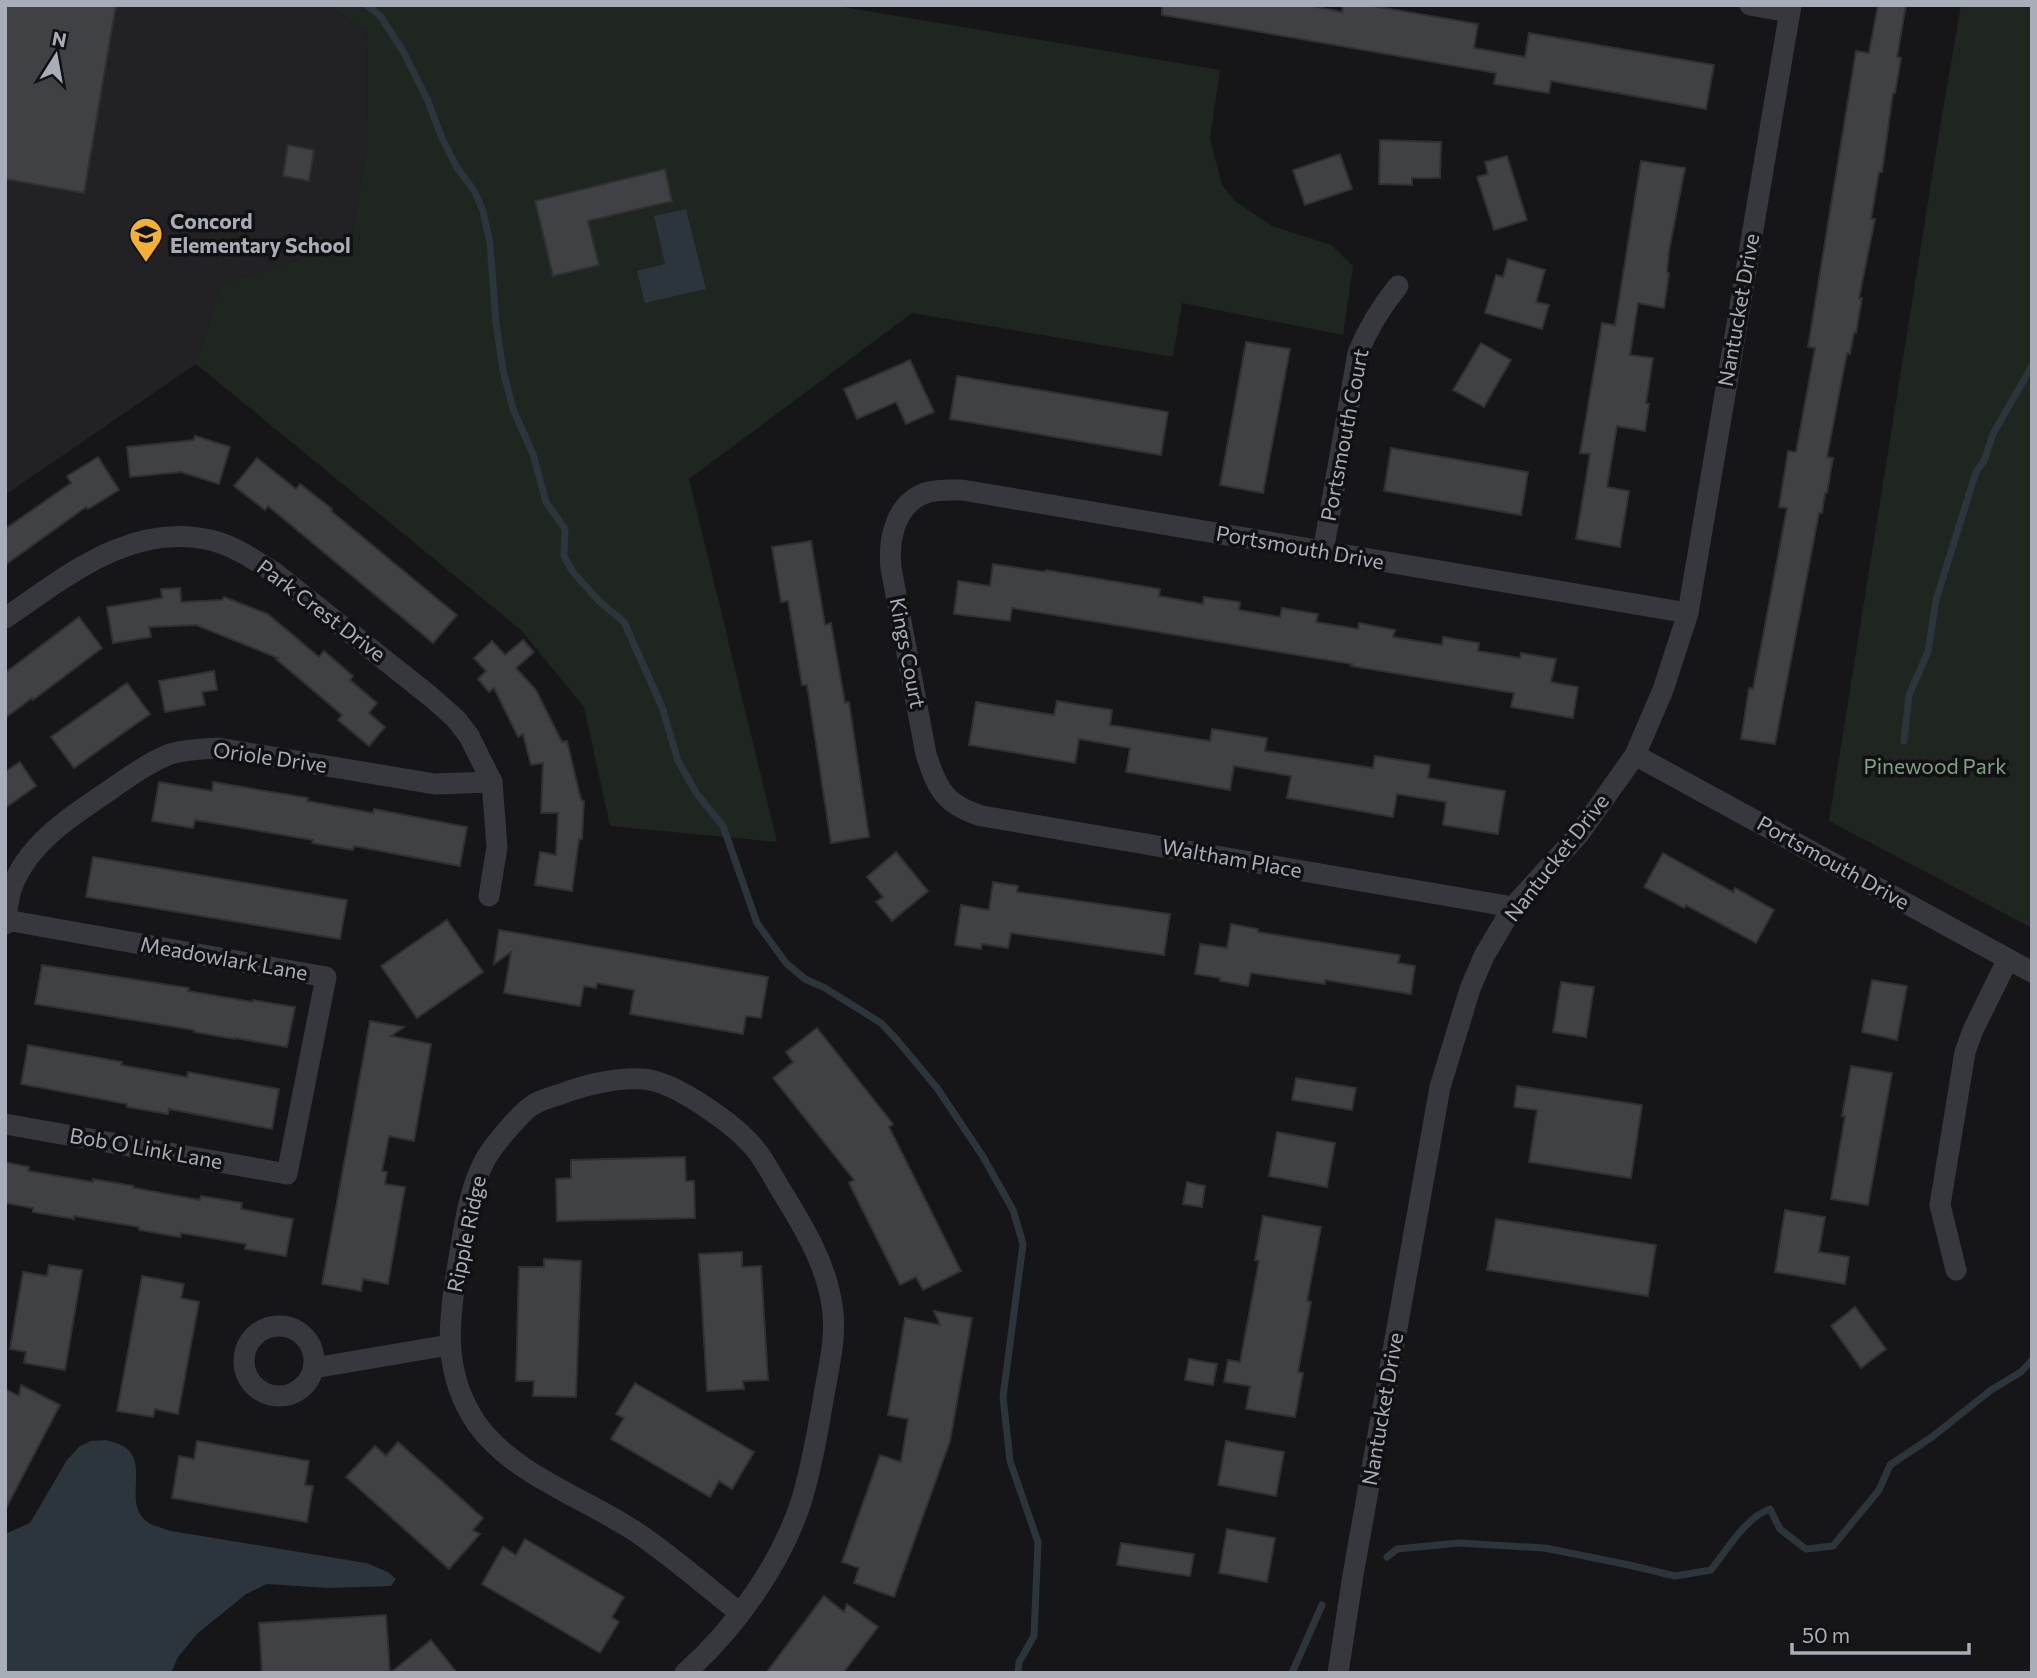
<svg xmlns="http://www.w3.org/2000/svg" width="2037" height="1678" viewBox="0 0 2037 1678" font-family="Commissioner,sans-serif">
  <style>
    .built { fill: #222225 }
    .green { fill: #1e261f }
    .water { fill: #2c353c }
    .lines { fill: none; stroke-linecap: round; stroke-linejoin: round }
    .stream { stroke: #2c353c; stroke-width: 7 }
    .building { fill: #404145; stroke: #303034; stroke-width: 2 }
    .minor { stroke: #37383d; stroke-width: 21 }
    .labels { text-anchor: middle; stroke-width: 7; stroke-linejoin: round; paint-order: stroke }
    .poi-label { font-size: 21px; font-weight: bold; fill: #a8adb8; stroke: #111113; text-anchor: start }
    .street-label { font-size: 21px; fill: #a8adb8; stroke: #111113 }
    .park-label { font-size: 21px; fill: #7fa381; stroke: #111113 }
  </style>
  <rect width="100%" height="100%" fill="#161618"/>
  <path class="built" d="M5,5H329L368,34L367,144L351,243L221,284L196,364L5,495Z"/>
  <g class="green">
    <path d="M329,5H832L1220,70L1210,138L1222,185L1235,201L1272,226L1331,245L1353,266L1343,335L1182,303L1173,357L912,313L689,479L777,842L610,826L584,707L521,630L196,364L221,284L351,243L367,144L368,34Z"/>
    <path d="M1961,5H2032V928L1829,821L1939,133Z"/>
  </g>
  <g class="water">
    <path d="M686,209L706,289L645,303L637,271L665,264L654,216Z"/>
    <path d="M106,1440C113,1442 121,1444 126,1448C148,1465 124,1501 145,1520C151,1526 163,1528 171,1531L366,1563L388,1572L396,1579L391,1586L328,1588L267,1584L246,1594L197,1634L178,1657L171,1673H5V1534L30,1523L67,1460L80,1446L91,1441Z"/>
  </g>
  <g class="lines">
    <g class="stream">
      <path d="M367,5L381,17L403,51L427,99L442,138L456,166L475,192L483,211L490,243L496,323L503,370L513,409L533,454L546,502L565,529L564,556L573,572L599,601L624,622L662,707L678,761L697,794L723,826L757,923L786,963L805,979L825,988L881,1023L897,1040L937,1088L982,1155L1013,1210L1023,1244L1003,1397L1010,1461L1038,1542L1034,1636L1019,1662L1018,1673"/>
      <path d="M1904,741L1909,695L1928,652L1936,600L1976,472L1984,461L1993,434L2032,366"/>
      <path d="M1387,1557L1397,1549L1459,1543L1545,1548L1629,1565L1675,1576L1711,1570C1726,1551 1747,1516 1770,1509L1780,1529L1806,1549L1833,1546L1879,1490L1890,1465L1932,1437L1991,1390L2021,1372L2032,1360"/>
      <path d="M1292,1673L1322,1605"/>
    </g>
  </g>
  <g class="building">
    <path d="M5,5H116L84,193L5,179Z"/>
    <path d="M1162,5H1307L1342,12L1343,5H1367L1478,24L1474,48L1525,57L1529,33L1714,65L1706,109L1551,81L1549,93L1494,84L1496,73L1162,15Z"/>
    <path d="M1878,5H1906L1897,57L1901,58L1895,93H1893L1882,172H1879L1871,219H1875L1859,298H1862L1856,333H1854L1850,354L1847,353L1827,457L1833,458L1827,493H1825L1822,513H1819L1775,744L1741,739L1749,688L1753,689L1787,508L1779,507L1788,451L1796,452L1815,348L1808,347L1856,51L1869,53Z"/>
    <path d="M1380,140L1441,142L1440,178H1412V185L1379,184Z"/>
    <path d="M288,145L314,150L309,181L283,176Z"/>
    <path d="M1340,154L1352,189L1305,205L1293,170Z"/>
    <path d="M1507,156L1527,220L1494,230L1477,177L1488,174L1485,162Z"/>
    <path d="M1641,161L1685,168L1669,251L1667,272L1669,273L1664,308L1638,303L1630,355L1653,358L1646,403L1649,404L1645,431L1617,426L1607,487L1629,491L1620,547L1576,539L1590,454L1580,453L1602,323L1615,325Z"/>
    <path d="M665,169L672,201L588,221L599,265L553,276L535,201Z"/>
    <path d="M1508,259L1545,270L1536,302L1549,305L1542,329L1485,313L1496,275L1503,277Z"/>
    <path d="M1246,342L1290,349L1263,493L1220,485Z"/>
    <path d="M1481,343L1511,360L1484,407L1453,390Z"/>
    <path d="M910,360L934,412L906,424L896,402L857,419L844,389Z"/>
    <path d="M957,376L1168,412L1161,455L950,419Z"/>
    <path d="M195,436L230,447L219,484L181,472L130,477L127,447L194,440Z"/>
    <path d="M1391,448L1528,472L1521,515L1384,491Z"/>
    <path d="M98,457L119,490L88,509L86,507L5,565V529L71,483L67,476Z"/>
    <path d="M257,458L296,489L300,484L332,509L331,511L457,615L433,643L268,506L265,510L234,486Z"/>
    <path d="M811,541L825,625L831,623L845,703L849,702L869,837L831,843L807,685H802L788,601L781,602L772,547Z"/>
    <path d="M993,564L1045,572L1046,570L1160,589L1159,596L1203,604L1204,597L1240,602L1239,610L1280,617L1282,608L1318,614L1316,622L1358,629L1359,623L1395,630L1393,637L1442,645L1443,637L1479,643L1478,651L1520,658L1521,653L1556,659L1551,682L1578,687L1573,718L1511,707L1514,693L1351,666L1352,664L1012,608L1010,621L954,614L958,581L990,586Z"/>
    <path d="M180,588L181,602L222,600L224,597L268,614L319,657L324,651L353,676L350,680L377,703L369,713L385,727L369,746L338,720L342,715L276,659L278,658L196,625L149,627L151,637L113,643L107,607L162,598L161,589Z"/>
    <path d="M79,617L102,648L33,700L32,698L5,718V673Z"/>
    <path d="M523,640L534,652L516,668L536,690L562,742L567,741L581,800L584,801L582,839H579L572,891L535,885L540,852L556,855L558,813H541L543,763L531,765L523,734L518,737L494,688L489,692L478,679L486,671L474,658L492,641L505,655Z"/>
    <path d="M214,671L217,690L202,692L205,705L165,712L159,681Z"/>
    <path d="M127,683L150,714L74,768L51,737Z"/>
    <path d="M1057,701L1112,710L1110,725L1210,741L1212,729L1267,738L1265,751L1373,768L1375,756L1430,765L1428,778L1505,791L1498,834L1443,825L1446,802L1397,794L1393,817L1287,798L1291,776L1234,766L1230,790L1126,772L1130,748L1079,739L1075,763L969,745L976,702L1054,715Z"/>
    <path d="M20,762L36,786L5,808V772Z"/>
    <path d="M159,782L212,791L213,782L308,798L307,801L373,813L374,809L467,827L460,866L354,846L353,850L312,843L313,840L195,820L193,828L152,821Z"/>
    <path d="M896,852L928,891L892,921L876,902L883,897L867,877Z"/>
    <path d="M1663,853L1733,892L1735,888L1774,910L1756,943L1686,905L1684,908L1644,887Z"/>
    <path d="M93,857L347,900L340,939L86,897Z"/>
    <path d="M993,882L1018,886L1017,892L1170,914L1164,955L1011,933L1008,948L982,944L981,949L955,945L961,905L989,910Z"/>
    <path d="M447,920L483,972L417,1018L381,966Z"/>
    <path d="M1231,924L1258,929V932L1400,955L1398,963L1415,966L1411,994L1325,980V984L1251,973L1248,986L1220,981V978L1195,974L1200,944L1227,948Z"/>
    <path d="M499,930L768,977L761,1018L746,1016L743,1034L630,1014L634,990L597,983L596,988L584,986L580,1006L504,993L511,952L494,964Z"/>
    <path d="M42,965L189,988L188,991L253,1002V1000L295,1007L287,1047L235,1038V1039L194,1032V1030L35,1004Z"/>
    <path d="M1872,980L1907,986L1897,1040L1862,1032Z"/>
    <path d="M1561,982L1594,987L1586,1037L1553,1032Z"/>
    <path d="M370,1021L404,1027L391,1036L431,1044L414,1141L389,1136L382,1171L387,1172L385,1184L405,1187L388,1284L363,1279L361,1291L322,1284Z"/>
    <path d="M817,1028L893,1124L889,1127L961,1271L923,1290L916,1277L900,1285L849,1183L854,1180L773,1078L793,1062L786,1052Z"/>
    <path d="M28,1045L122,1062L121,1065L187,1077L188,1072L279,1089L272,1129L169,1109L168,1114L127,1107V1104L21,1084Z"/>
    <path d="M1851,1066L1892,1073L1868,1205L1831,1199L1845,1116H1842Z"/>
    <path d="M1296,1078L1356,1088L1352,1110L1292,1100Z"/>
    <path d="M1517,1086L1642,1105L1631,1178L1529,1162L1537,1110L1514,1107Z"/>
    <path d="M1277,1132L1335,1143L1327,1187L1269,1176Z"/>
    <path d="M685,1157L686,1181H694L695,1218L557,1221L556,1179L571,1178V1160Z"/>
    <path d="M5,1162L29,1167L28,1171L93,1182V1179L134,1186V1188L200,1200L201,1196L242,1203L241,1209L293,1219L286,1256L245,1249L246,1244L181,1233L180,1237L139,1230V1227L74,1216V1219L33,1212V1208L5,1203Z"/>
    <path d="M1187,1182L1205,1186L1202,1207L1183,1204Z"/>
    <path d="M1785,1210L1825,1217L1819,1252L1849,1257L1845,1284L1775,1272Z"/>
    <path d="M1263,1216L1321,1227L1307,1301L1311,1302L1298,1372L1303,1373L1295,1417L1246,1409L1250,1386L1224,1382L1228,1360L1240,1362L1259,1261L1255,1260Z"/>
    <path d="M1496,1219L1656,1245L1648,1296L1487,1270Z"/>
    <path d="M742,1252V1267L761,1266L768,1380L743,1381L744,1389L707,1391L699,1254Z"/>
    <path d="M544,1259L581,1261L576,1397L533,1396L534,1381H516L519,1267H544Z"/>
    <path d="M49,1265L82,1270L65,1370L24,1363L26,1352L10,1349L23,1272L47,1276Z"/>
    <path d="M142,1276L184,1284L181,1298L199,1302L178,1414L155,1409L153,1417L117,1411Z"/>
    <path d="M1855,1307L1886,1349L1861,1368L1831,1326Z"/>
    <path d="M934,1311L972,1318L950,1441L894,1597L854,1583L859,1568L842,1562L880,1455L901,1462L908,1419L888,1415L905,1318L940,1325Z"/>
    <path d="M1189,1359L1217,1364L1213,1385L1185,1380Z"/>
    <path d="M635,1383L754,1452L732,1489L719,1481L710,1497L611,1439L624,1418L616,1414Z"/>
    <path d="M21,1385L60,1405L5,1510V1389L19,1396Z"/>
    <path d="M197,1441L309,1461L305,1485L313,1486L307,1522L172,1498L179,1456L194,1459Z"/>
    <path d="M1226,1441L1284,1452L1276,1496L1218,1485Z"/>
    <path d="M398,1442L483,1518L473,1530L480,1534L449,1569L346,1477L375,1446L386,1456Z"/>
    <path d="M1227,1529L1275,1538L1267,1582L1219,1573Z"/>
    <path d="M525,1539L624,1597L612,1617L619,1622L600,1653L482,1584L503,1547L516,1555Z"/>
    <path d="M1121,1543L1194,1554L1190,1576L1117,1565Z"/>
    <path d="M824,1596L844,1612L847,1604L878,1627L843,1673H766Z"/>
    <path d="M386,1615L390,1673H262L259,1623Z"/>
    <path d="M431,1640L457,1673H390Z"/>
  </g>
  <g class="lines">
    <g class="minor">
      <path d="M1750,5L1790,12"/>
      <path d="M1323,552L1358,353C1368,328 1381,307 1398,286"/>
      <path d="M5,618C67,576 133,520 214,541C236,547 256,561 275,573L430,696L456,719L469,736L492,782L497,847L489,896"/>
      <path d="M1635,755L2032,972"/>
      <path d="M1513,907L982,816C945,805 937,789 926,754L891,568C888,538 896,501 929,492C939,489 951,490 962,490L1688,613"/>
      <path d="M5,924C7,912 8,898 12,887C29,842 73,815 110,790C130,776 148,763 170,754C186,749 202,749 218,748L435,784L492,782"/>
      <path d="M5,1124L287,1174L326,977L6,920"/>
      <path d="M1956,1270L1940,1205L1965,1052L1973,1030L2008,959"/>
      <circle cx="279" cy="1361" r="35"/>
      <path d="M314,1368L449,1345"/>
      <path d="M685,1673C735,1629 782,1563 802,1499C812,1465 818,1430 824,1395C829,1366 837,1335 832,1305C826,1265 805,1229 784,1195C775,1181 767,1164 756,1150C736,1125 675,1081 643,1079C618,1077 584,1085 561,1094C552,1097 541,1100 533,1105C521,1112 490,1149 484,1162C468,1192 464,1230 458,1264C448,1322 442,1373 477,1424C514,1476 588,1499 639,1534C674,1558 707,1587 740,1613"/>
      <path d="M1338,1673L1353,1575L1440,1087L1470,989L1484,956L1513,907L1579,834L1635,755L1663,690L1688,613L1791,5"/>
    </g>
  </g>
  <defs>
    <symbol id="school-pin" viewBox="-11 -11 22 30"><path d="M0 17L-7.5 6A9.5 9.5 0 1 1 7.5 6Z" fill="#f2b134" stroke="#111113"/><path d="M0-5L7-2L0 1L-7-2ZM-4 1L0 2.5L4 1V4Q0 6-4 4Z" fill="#111"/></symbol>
  </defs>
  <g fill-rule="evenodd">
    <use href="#school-pin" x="127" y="215" width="38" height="52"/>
  </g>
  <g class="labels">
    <g class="poi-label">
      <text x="170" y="229">Concord<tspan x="170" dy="24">Elementary School</tspan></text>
    </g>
    <g class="street-label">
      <text transform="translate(1739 310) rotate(-80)" y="7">Nantucket Drive</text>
      <text transform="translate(1345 435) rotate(-79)" y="7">Portsmouth Court</text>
      <text transform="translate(1300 548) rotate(10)" y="7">Portsmouth Drive</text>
      <text transform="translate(321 611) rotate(37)" y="7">Park Crest Drive</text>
      <text transform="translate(907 653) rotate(79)" y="7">Kings Court</text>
      <text transform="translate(270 758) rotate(8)" y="7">Oriole Drive</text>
      <text transform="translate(1557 858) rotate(-52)" y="7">Nantucket Drive</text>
      <text transform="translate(1232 859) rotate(10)" y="7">Waltham Place</text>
      <text transform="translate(1833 863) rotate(29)" y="7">Portsmouth Drive</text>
      <text transform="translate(224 959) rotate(10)" y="7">Meadowlark Lane</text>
      <text transform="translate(146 1149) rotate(10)" y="7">Bob O Link Lane</text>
      <text transform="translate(467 1234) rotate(-78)" y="7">Ripple Ridge</text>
      <text transform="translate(1383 1409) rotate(-80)" y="7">Nantucket Drive</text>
    </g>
    <g class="park-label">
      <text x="1935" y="774">Pinewood Park</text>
    </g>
  </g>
  <rect width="2037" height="1678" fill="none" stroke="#a8adb8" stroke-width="14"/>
  <g transform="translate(56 56) rotate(11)" stroke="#111113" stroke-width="5" paint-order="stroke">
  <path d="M0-5L12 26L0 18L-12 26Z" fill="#a8adb8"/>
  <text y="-10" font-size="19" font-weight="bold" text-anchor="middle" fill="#a8adb8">N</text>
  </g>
  <path d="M1792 1643v10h177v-10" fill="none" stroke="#a8adb8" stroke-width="3.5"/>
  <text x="1802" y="1643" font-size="21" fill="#a8adb8" stroke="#111113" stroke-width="5" paint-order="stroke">50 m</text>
</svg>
